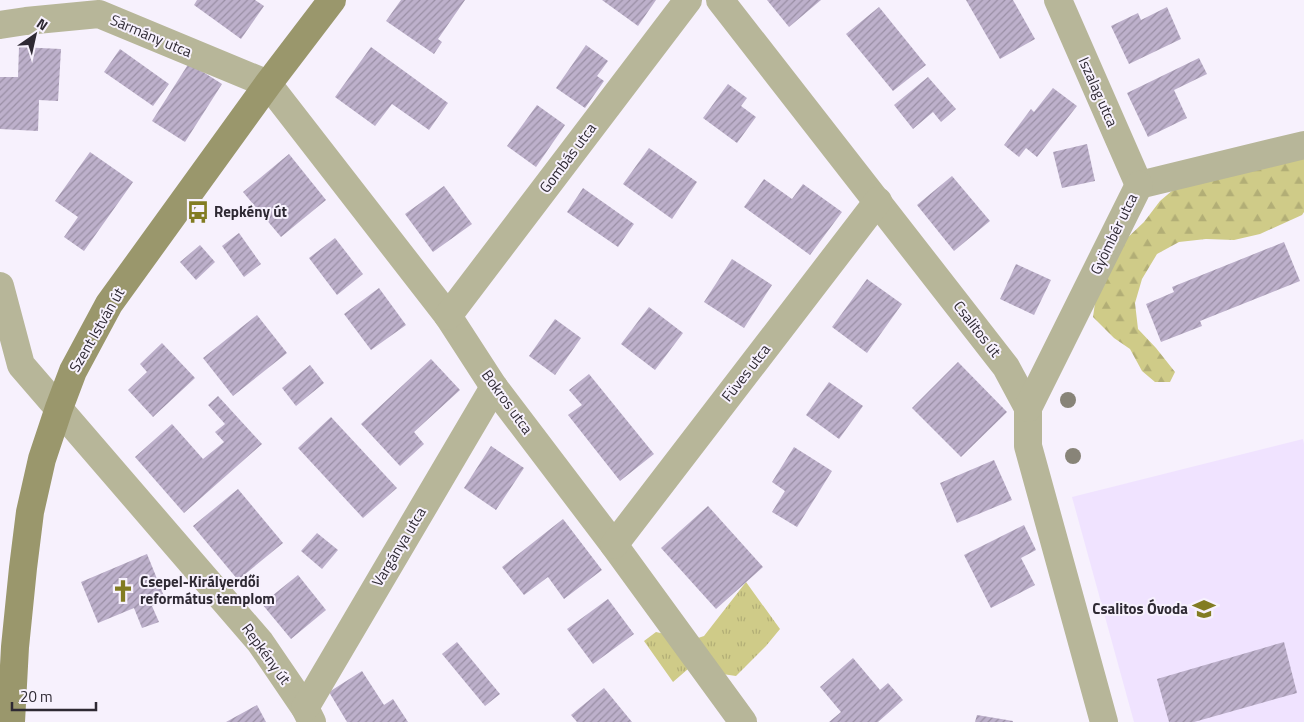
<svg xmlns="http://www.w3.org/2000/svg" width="1304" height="722" viewBox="0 0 1304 722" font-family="'Titillium Web',sans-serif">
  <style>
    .built { fill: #f0e3ff }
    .grass { fill: url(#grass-tufts) }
    .forest { fill: url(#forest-firs) }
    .building { fill: url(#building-hatch) }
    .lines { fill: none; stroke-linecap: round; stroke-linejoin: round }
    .street { stroke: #b7b699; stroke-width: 28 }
    .secondary { stroke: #9a976c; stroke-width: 28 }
    .tree { fill: #888478 }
    .labels { text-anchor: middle; stroke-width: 4; stroke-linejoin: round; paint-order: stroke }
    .street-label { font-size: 15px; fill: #2e2933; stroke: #f7f1fd }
    .poi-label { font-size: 15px; font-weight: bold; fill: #2e2933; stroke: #f7f1fd; text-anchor: start }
  </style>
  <defs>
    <pattern id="grass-tufts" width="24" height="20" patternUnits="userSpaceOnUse" patternTransform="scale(1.25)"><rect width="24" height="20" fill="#cfcb88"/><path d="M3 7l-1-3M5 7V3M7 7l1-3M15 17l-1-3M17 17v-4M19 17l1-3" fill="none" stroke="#b2ae76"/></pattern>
    <pattern id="forest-firs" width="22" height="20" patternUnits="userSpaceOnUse" patternTransform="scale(1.25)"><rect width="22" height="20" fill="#cfcb88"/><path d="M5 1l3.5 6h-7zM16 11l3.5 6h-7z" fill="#b2ae76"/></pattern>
    <pattern id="building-hatch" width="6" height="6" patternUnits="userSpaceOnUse" patternTransform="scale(1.25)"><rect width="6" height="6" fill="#bdb0cb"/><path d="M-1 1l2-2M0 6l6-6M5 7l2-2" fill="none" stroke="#9a8fa5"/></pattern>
  </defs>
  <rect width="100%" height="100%" fill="#f7f1fd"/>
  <path class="built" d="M1303,439L1304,444V722H1134L1072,497Z"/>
  <path class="grass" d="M746,582L780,629L766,646L736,676L688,669L673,682L644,641L656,632L692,640L704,636Z"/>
  <path class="forest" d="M1304,150V212L1302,215L1260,234L1234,240L1206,239L1179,242L1157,254L1142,279L1135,303L1138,329L1156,348L1175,372L1170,382H1155L1142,371L1130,349L1114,338L1093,317L1098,282L1124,241L1144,222L1160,201L1187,178Z"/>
  <g class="building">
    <path d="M197,0H255L264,6L241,39L194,5Z"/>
    <path d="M401,0H465L438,39L442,42L434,54L386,21Z"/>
    <path d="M602,0H656L638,26Z"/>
    <path d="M767,0H821L789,27Z"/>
    <path d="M966,0H1013L1035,39L1000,59Z"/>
    <path d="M879,7L926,65L893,91L846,34Z"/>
    <path d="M1167,7L1181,39L1129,64L1111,26L1138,13L1141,20Z"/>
    <path d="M586,45L608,61L597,76L604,81L585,108L556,88Z"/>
    <path d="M19,47L61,49L58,101L39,100L38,131L0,129V77H18Z"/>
    <path d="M371,47L448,103L429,130L392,104L375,126L335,97Z"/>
    <path d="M120,49L169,84L153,106L104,72Z"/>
    <path d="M1199,58L1207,74L1174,90L1187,118L1148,137L1127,93Z"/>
    <path d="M189,63L222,84L185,142L152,121Z"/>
    <path d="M928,77L956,109L941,122L933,112L913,129L894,105Z"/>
    <path d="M728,84L747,98L741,106L756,117L737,143L703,118Z"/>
    <path d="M1053,88L1077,106L1037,157L1026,148L1019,157L1004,145L1031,109L1034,112Z"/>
    <path d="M537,105L565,125L536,167L507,146Z"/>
    <path d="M1087,144L1095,181L1062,188L1053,152Z"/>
    <path d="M649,148L697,182L672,219L623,184Z"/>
    <path d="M90,152L133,182L84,251L64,237L78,217L55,201Z"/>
    <path d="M289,154L326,200L281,237L243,192Z"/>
    <path d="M952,176L990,221L954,251L917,205Z"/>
    <path d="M764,179L792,199L803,184L842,212L810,255L744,207Z"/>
    <path d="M444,186L472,224L433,252L405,214Z"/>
    <path d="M583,188L634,224L618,247L567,212Z"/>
    <path d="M239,233L261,264L244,277L222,246Z"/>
    <path d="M335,238L363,274L337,295L309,258Z"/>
    <path d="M1284,242L1300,281L1200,321L1202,326L1161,342L1146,304L1174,292L1172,287Z"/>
    <path d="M200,245L215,262L196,280L180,262Z"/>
    <path d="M732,259L772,285L744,328L704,302Z"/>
    <path d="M1016,264L1051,280L1034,315L1000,299Z"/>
    <path d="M867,279L902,304L867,353L832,327Z"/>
    <path d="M379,288L406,325L371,350L344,314Z"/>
    <path d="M649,307L683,333L655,370L621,344Z"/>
    <path d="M257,315L287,353L233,396L203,358Z"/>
    <path d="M555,319L581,338L555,375L529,356Z"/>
    <path d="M162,343L195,378L153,417L128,390L147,372L140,364Z"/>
    <path d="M431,359L460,390L414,432L424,444L400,466L361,424Z"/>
    <path d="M958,362L1007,412L961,457L912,408Z"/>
    <path d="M310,365L324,383L296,406L282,388Z"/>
    <path d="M589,374L654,454L620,481L568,415L582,405L569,390Z"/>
    <path d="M829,382L863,406L839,439L806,415Z"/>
    <path d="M218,396L262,444L184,513L135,457L172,424L203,459L224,442L215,432L225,424L208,405Z"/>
    <path d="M331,417L397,488L363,518L298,448Z"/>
    <path d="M491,446L524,468L496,510L464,488Z"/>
    <path d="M794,447L832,471L797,527L772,512L785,491L772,482Z"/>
    <path d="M994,460L1012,500L957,523L940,483Z"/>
    <path d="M238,489L283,543L238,580L193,526Z"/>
    <path d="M708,506L763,567L716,609L661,548Z"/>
    <path d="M563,519L602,570L564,599L548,577L524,595L502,567Z"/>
    <path d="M1024,525L1036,550L1021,558L1035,585L991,608L964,555Z"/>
    <path d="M317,533L338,550L322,569L301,551Z"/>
    <path d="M147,554L166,601L152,606L159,622L142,628L134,608L98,623L81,582Z"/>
    <path d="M298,575L326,610L291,639L262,604Z"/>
    <path d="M608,599L634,634L593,664L567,629Z"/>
    <path d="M457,642L500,694L485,706L442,654Z"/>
    <path d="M1284,642L1297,693L1194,722H1169L1157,679Z"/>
    <path d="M853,658L880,690L888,683L903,700L878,722H829L841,712L820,687Z"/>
    <path d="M362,671L384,705L393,699L408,722H347L329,692Z"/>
    <path d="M604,688L632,722H577L571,715Z"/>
    <path d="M257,705L266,722H226Z"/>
    <path d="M977,715L1013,721V722H975Z"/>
  </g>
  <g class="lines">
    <g class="street">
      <path d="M720,0L1006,367L1028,408V446L1104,722"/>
      <path d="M1058,0L1139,185"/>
      <path d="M0,25L26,21L99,14L268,84L448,316L494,387L614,545L743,722"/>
      <path d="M1139,185L1304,145"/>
      <path d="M0,286L21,365L260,642L305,708L312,722"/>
      <path d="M448,316L688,0"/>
      <path d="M1028,408L1139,185"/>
      <path d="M614,545L878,201"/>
      <path d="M305,708L494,387"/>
    </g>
    <path class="secondary" d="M11,722L15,647L23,568L30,512L42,459L59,408L73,371L109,304L268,84L332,0"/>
  </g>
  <g class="tree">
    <circle cx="1068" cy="400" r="8"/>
    <circle cx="1073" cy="456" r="8"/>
  </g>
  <defs>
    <symbol id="bus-bare" viewBox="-9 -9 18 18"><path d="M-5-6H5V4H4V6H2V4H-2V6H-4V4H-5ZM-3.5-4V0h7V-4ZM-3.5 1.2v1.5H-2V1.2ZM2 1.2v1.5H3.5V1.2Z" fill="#827c22" stroke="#f7f1fd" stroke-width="2.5" paint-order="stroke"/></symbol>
    <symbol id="church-bare" viewBox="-9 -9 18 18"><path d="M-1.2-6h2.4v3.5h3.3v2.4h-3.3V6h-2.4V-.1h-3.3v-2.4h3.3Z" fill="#827c22" stroke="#f7f1fd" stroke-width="2.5" paint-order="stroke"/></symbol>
    <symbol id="school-bare" viewBox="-9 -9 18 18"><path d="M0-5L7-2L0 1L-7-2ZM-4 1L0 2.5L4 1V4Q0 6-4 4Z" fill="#827c22" stroke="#f7f1fd" stroke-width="2.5" paint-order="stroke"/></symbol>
  </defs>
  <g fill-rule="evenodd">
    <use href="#bus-bare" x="182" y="196" width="32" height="32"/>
    <use href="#church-bare" x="107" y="575" width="32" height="32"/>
    <use href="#school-bare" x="1188" y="593" width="32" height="32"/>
  </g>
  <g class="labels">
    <g class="street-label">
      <text transform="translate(151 36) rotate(23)" y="5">Sármány utca</text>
      <text transform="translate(1098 92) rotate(66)" y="5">Iszalag utca</text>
      <text transform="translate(568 158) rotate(-53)" y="5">Gombás utca</text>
      <text transform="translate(1114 234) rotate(-64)" y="5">Gyömbér utca</text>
      <text transform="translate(977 329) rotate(52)" y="5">Csalitos út</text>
      <text transform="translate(97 330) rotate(-60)" y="5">Szent István út</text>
      <text transform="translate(746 373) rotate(-52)" y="5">Füves utca</text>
      <text transform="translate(507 402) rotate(54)" y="5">Bokros utca</text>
      <text transform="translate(399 547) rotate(-59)" y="5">Vargánya utca</text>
      <text transform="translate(266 654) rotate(54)" y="5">Repkény út</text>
    </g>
    <g class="poi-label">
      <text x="214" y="217">Repkény út</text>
      <text x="140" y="587">Csepel-Királyerdői<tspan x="140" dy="17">református templom</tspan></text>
      <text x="1188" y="614" text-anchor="end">Csalitos Óvoda</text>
    </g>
  </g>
  <g transform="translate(35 35) rotate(34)" stroke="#f7f1fd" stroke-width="4" paint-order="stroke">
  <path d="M0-4L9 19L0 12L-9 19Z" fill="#2e2933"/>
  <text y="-8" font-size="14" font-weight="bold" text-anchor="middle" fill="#2e2933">N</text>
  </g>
  <path d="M12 702v8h84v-8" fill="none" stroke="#2e2933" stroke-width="2.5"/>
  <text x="20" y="702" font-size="15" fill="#2e2933" stroke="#f7f1fd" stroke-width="4" paint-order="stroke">20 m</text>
</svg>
